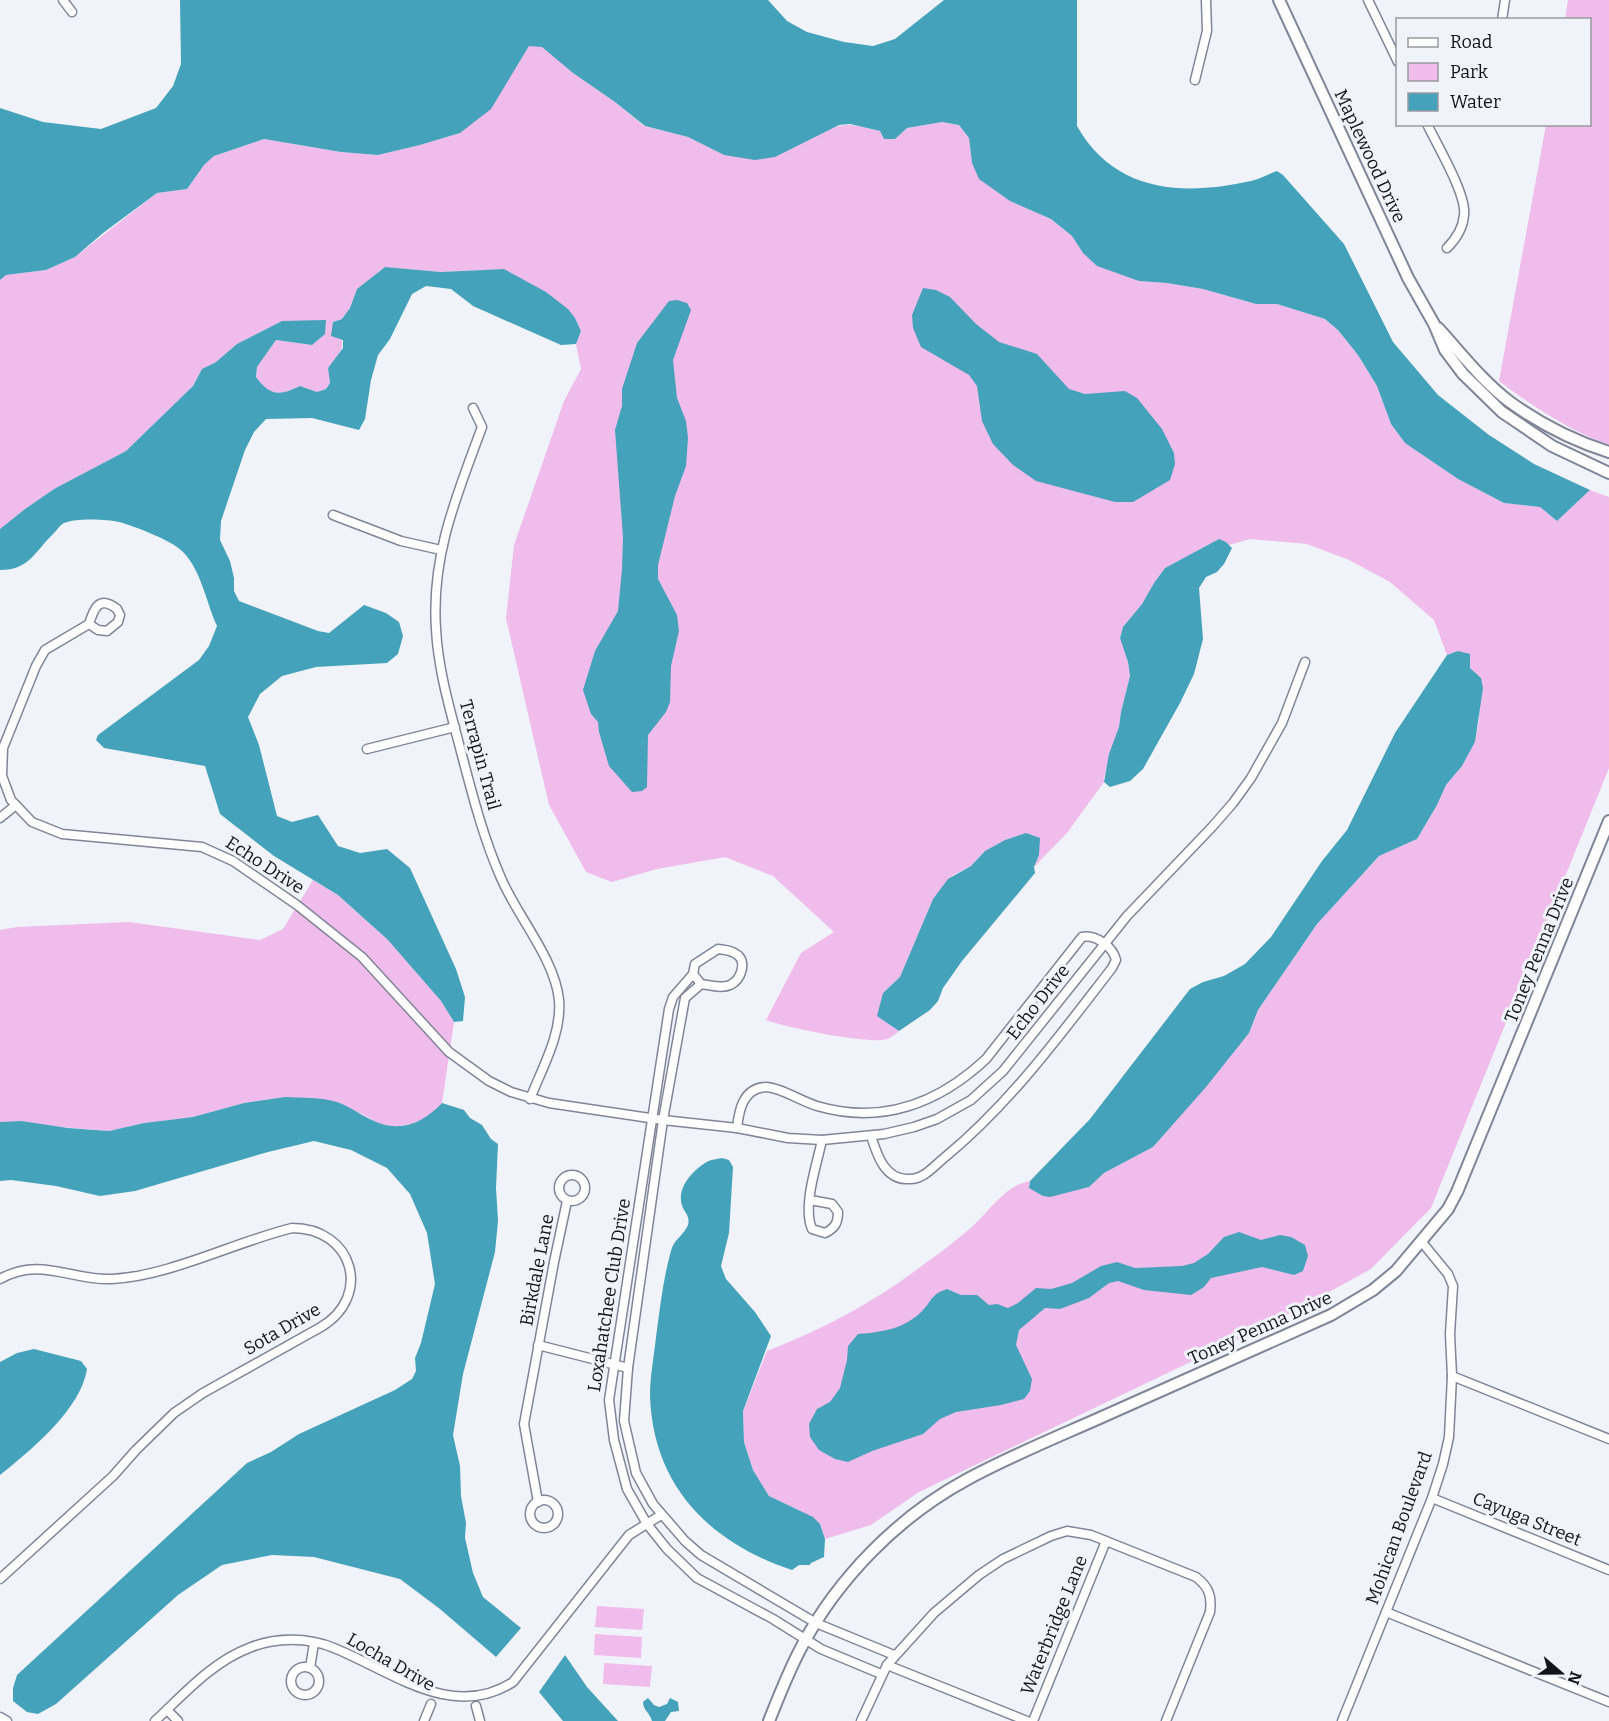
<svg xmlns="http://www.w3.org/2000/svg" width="1609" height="1721" viewBox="0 0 1609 1721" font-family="Bitter,serif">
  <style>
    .green { fill: #efbceb }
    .water { fill: #45a2bb }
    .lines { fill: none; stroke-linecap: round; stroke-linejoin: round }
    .minor-casing { stroke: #818597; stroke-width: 11 }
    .tertiary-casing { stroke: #818597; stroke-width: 14 }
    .minor { stroke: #fff; stroke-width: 8 }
    .tertiary { stroke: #fff; stroke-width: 10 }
    .labels { text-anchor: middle; stroke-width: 6; stroke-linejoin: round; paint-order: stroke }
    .street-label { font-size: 18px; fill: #13151b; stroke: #f1f3fb }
  </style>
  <rect width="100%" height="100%" fill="#f1f3fb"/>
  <g class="green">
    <path d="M1568,0H1609V445C1569,430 1533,407 1499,381L1546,125L1590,124V20L1565,19Z"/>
    <path d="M529,46H542L573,73L615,102L644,126L688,137L724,155L826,131C849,120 857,127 880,131L884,139H895L907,128L942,122L959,125L969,138L972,163L1000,193L1010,201L1051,219L1072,236L1083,253L1139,281L1167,283L1203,289L1256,304H1277L1325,319L1338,330L1358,355L1377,386L1391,424L1405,443L1458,479L1504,503L1540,507L1557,521L1590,490L1609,497V768L1431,1208L1371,1269L1276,1321L919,1492L871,1525L825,1539L820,1524L800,1511L769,1496L753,1470L744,1442L743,1411L767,1351C824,1329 878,1300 927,1262C943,1251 959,1238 974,1225C991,1209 1006,1185 1030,1181L1029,1185L1071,1191L1089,1187L1104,1173L1153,1147L1249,1033L1258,1010L1317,924L1379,856L1417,839L1437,805L1446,785L1462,766L1475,742L1479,720L1481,678L1470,668L1458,651L1447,655L1434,620L1390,582L1349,560L1307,544L1250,539L1229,545L1219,539L1165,568L1154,583L1142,604L1123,627L1120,637L1128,662L1130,676L1121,712L1119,727L1104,778V782L1067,833L1034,867L1039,855L1026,833L1005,840L985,851L971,866L953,875L933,899L900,977L883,993L878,1016L899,1031C896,1034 891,1038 887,1039C872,1045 783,1027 766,1020L801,953L834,932L773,876L725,857L657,869L612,882L586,872L549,805L506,618L514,545L564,401L581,369L576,344L581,331L575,318L504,269L441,272L385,267L357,289L350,308L342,319L333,322C347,346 345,347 328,368L330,383L326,389L317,392L300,386C279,396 270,396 256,377L257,367L276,340L312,345L282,321L237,344L216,362L202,369L193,386L126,451L54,489L25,509L0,529V280L6,275L46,270L75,257L157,193L187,189L204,165L214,156L264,139L341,152L378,155L420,145L460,133L518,64Z"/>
    <path d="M313,880L338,895L388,940L441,1001L454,1022L442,1103L430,1116L411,1124L393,1127L378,1123L358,1112L285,1097L244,1103L193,1117L144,1123L109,1131L0,1122V930L17,927L129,922L260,940L283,929Z"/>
    <path d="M597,1606L644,1609L642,1630L595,1627Z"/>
    <path d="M595,1634L642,1637L641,1658L594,1655Z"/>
    <path d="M604,1663L652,1666L650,1687L603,1684Z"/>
  </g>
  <g class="water">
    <path d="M180,0H768L787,21L807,32L844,42L873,46L895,39L944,0H1077V126C1115,193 1183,196 1251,181C1260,179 1268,174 1277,171L1283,175L1344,244L1393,342L1438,395L1489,435L1534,464L1590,490L1557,521L1540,507L1504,503L1458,479L1405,443L1391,424L1377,386L1358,355L1338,330L1325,319L1277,304H1256L1203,289L1167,283L1139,281L1097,266L1083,253L1072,236L1051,219L1010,201L979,179L972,163L969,138L959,125L942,122L907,128L895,139H884L880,131L850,124L839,125L775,157L755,160L724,155L688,137L645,126L615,102L573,73L542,47L529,46L491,109L460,133L420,145L378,155L341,152L264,139L214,156L204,165L187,189L157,193L103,233L75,257L46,270L6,275L0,280V108L43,122L101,129L156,108L173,86L181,64Z"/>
    <path d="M385,267L441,272L504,269L546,292L568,309L575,318L581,331L576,344L561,345L473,306L451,289L426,286L412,294L390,339L378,355L371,380L365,419L359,430L312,418L266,419L254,432L245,450L221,521L220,540L230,561L234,578V591L239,601L318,631L329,633L364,605L386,613L399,622L403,636L398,654L387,663L316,667L282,676L260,694L248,717L259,745L277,816L292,822L318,815L338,846L360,853L387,849L410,868L456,969L465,997L463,1021L454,1022L441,1001L388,940L338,895L274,856L220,814L205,766L104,748L96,740L98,735L199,660L209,646L217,626C206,602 201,569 182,551C171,540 134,526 119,522C107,519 75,518 64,523C60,525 57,530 54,533C35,551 30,570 0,570V529L25,509L54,489L126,451L193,386L202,369L216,362L237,344L282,321L326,320L325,334L312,345L276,340L257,367L256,377C270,396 279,396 300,386L317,392L326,389L330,383L328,368L343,348V340L331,336L333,322L342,319L350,308L357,289Z"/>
    <path d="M923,288L936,290L950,297L976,324L999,342L1037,354L1069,389L1085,394L1125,391L1137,398L1162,429L1174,453L1175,464L1170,480L1133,502H1115L1036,481L1013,465L993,444L982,421L977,386L969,375L921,347L913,328L912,315Z"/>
    <path d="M677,300L687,303L691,310L673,360L677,398L686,421L688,438L686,466L675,496L658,565V579L677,615L679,631L671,666L670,702L666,712L648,735L647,787L642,791L632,792L609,766L599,732L598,722L591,714L583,690L595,651L618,611L622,569L623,537L615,430L622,406V389L637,343L669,301Z"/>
    <path d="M1219,539L1226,542L1232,548L1224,564L1217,572L1206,577L1199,588L1203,639L1194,674L1180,703L1143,769L1130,781L1110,787L1104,782L1109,754L1119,727L1121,712L1130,676L1128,662L1120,638L1123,627L1142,604L1154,583L1165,568Z"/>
    <path d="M1458,651L1470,654V668L1481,678L1483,688L1475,742L1462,766L1446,785L1437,805L1417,839L1379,856L1317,924L1258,1010L1249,1033L1206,1087L1153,1147L1104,1173L1089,1187L1050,1197L1043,1196L1029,1188L1030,1181L1090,1119L1190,989L1203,982L1224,976L1245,964L1271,937L1322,861L1347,830L1395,733L1447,655Z"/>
    <path d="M1026,833L1040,838L1039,855L1034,867L1035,873L962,961L943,988L938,1001L930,1010L899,1031L877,1016L883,993L900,977L933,899L948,879L971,866L985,851L1005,840Z"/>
    <path d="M285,1097C302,1098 321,1097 337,1102C352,1107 364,1118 379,1123C404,1132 425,1121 442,1103L464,1110L470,1118L482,1125L491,1139L498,1144L496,1188L498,1221L495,1252L463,1374L453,1435L460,1466L461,1496L466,1523L465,1538L473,1573L483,1597L521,1628L496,1657L440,1609L400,1579L314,1557L272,1555L222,1565L178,1595L56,1704L38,1714L27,1712L13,1701V1688L17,1675L247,1463L271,1452L299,1434L395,1390L412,1379L416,1371L415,1358L421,1343L435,1284L427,1233L410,1194L387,1168L351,1150L314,1141L268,1152L135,1191L100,1196L56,1186L11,1180L0,1181V1122L21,1121L68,1128L109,1131L144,1123L193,1117L244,1103Z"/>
    <path d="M722,1158L729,1160L733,1167L729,1233L721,1266L726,1279L755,1312L771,1336L743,1411L744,1442L753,1470L769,1496L813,1517L820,1524L825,1539L824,1557L811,1563L810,1565H799L792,1570C710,1543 653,1486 650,1396C650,1376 654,1356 656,1337C660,1308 663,1279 671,1251C673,1240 684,1235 688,1225C690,1217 686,1214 683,1208C675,1190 691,1172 705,1163C709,1160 717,1159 722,1158Z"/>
    <path d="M1239,1232L1261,1240L1280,1235L1291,1237L1305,1245L1308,1256L1303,1271L1294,1275L1262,1267L1211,1278L1204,1287L1191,1295L1144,1290L1118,1281L1109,1283L1089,1298L1060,1309L1045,1308L1019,1330L1016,1345L1032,1379L1030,1391L1024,1399L1001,1405L956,1412L940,1419L923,1434L872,1451L848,1462L835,1459L819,1450L810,1437L809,1424L817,1409L830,1402L840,1388L847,1360L848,1346L858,1334C883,1332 905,1329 923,1310C933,1299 932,1294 947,1289L961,1295H977L989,1305L997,1304L1008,1308L1018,1303L1036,1288L1051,1289L1072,1283L1101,1266L1117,1262L1135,1268L1182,1266L1194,1263L1208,1254L1224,1237Z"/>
    <path d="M34,1349L81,1361L87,1369C81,1409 31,1450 0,1475V1362L17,1353Z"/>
    <path d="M565,1655L587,1687L618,1721H563L539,1692Z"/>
    <path d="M648,1698L654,1705L659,1707L667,1704L670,1698L678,1702L679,1711L671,1712L665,1721H652C650,1713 643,1710 643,1702Z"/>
  </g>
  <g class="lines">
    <defs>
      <g id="minor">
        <path d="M63,0L72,12"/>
        <path d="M1368,0L1398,62"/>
        <path d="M1502,20L1505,0"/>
        <path d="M1195,80L1207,31L1206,0"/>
        <path d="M1427,124C1437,145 1467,195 1464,215C1463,229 1456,239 1447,248"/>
        <path d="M473,408L482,427C457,495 431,555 436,629C438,668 449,706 459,744C471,789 482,835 501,878C517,916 555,959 559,1000C562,1034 542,1068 530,1099"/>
        <path d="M333,515L401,541L441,550"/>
        <path d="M89,624C94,608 99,595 117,609L120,615L118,622L107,631L98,630L89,624L45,650L36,666L3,748L2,776L11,800L32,822L62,834L202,847L233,861L297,905L362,957L449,1052L489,1081L511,1092L549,1103L663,1120L737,1128L788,1138L822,1140L884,1134L914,1127L937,1119L971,1100L1003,1071L1127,916L1212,827L1233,803L1251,778L1282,723L1305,662"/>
        <path d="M367,749L455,727"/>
        <path d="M0,818L16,805"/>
        <path d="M718,949C724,950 731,950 736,954C748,961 741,980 730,985C722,989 710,985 701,984L693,974L695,964Z"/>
        <path d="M693,974L673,997L669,1009L609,1400L614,1440L627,1489L647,1524L667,1549L697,1578L773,1619L821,1649L881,1674"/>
        <path d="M701,984L685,998L663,1120L628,1368L624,1421L636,1473L653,1504L685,1541L701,1555L816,1623L894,1655"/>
        <path d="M737,1128C739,1110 743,1088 766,1087C779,1087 803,1102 817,1106C882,1125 939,1103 986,1059L1082,937C1096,934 1113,947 1116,960L1112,968C1060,1035 1010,1104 944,1158C934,1166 924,1179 910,1179C885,1181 877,1155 871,1136"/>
        <circle cx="572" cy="1188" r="13"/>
        <path d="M810,1200L832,1204L838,1212C838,1223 835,1228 825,1233L812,1229C802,1207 817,1164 822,1140"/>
        <path d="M0,1279C41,1256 71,1281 112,1279C170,1276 235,1242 292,1228C353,1228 373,1296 321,1327L203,1393L174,1413L136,1450L113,1476L0,1579"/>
        <path d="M538,1345L628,1368"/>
        <path d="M1452,1376L1609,1439"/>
        <path d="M1432,1498L1609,1570"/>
        <circle cx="544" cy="1514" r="14"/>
        <path d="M538,1502L524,1424L554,1262L567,1201"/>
        <path d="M1386,1612L1609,1702"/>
        <path d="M887,1665L1027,1721"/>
        <circle cx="305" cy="1681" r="14"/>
        <path d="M310,1668L314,1643"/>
        <path d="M476,1706L480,1721"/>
        <path d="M167,1710L178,1721"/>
        <path d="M0,1717L7,1721"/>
        <path d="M155,1721C183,1695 212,1662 249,1648C275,1637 308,1637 334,1648C393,1672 452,1721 513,1682L629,1535L661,1515"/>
        <path d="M424,1721L431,1704"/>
        <path d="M861,1721L887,1665L934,1613L979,1575L1003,1559L1051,1536L1067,1531L1091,1535L1196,1577C1209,1587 1212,1596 1210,1612L1166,1721"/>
        <path d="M1033,1721L1106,1541"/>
        <path d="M1342,1721L1432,1498L1443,1464L1449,1437L1452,1376L1450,1334L1453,1286L1448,1274L1421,1241"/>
      </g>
      <g id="tertiary">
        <path d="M1279,0L1408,278L1434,324L1445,350L1463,374L1502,412L1552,446L1609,473"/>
        <path d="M1438,328C1461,353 1483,382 1510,402C1539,423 1574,441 1609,452"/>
        <path d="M769,1721C779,1696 789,1670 802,1646C838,1578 898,1517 966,1480C1010,1456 1057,1437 1102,1417C1178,1383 1255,1349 1331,1315L1373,1290L1396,1271L1448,1209L1457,1192L1609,821"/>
      </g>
    </defs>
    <use href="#minor" class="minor-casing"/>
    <use href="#tertiary" class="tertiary-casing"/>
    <use href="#minor" class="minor"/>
    <use href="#tertiary" class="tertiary"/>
  </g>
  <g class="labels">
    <g class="street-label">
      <text transform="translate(1370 156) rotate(65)" y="6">Maplewood Drive</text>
      <text transform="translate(480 755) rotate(75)" y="6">Terrapin Trail</text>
      <text transform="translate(265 865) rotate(33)" y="6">Echo Drive</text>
      <text transform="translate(1539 950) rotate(-68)" y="6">Toney Penna Drive</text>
      <text transform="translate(1038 1002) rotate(-52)" y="6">Echo Drive</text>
      <text transform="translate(537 1270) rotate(-79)" y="6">Birkdale Lane</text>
      <text transform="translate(609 1295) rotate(-81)" y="6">Loxahatchee Club Drive</text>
      <text transform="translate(1260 1328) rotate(-24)" y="6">Toney Penna Drive</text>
      <text transform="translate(282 1329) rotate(-30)" y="6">Sota Drive</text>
      <text transform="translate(1527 1519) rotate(22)" y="6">Cayuga Street</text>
      <text transform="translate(1399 1528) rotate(-70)" y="6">Mohican Boulevard</text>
      <text transform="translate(1054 1625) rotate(-68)" y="6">Waterbridge Lane</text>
      <text transform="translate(391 1662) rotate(30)" y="6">Locha Drive</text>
    </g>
  </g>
  <rect x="1396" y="18" width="195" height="108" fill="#f1f3fb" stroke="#989aa1" stroke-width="1.5"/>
  <rect x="1408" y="38" width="30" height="9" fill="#ffffff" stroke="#989aa1" stroke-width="1.5"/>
  <text x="1450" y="48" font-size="18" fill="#13151b">Road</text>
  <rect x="1408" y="63" width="30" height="18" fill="#efbceb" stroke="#989aa1" stroke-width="1.5"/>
  <text x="1450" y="78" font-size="18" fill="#13151b">Park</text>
  <rect x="1408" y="93" width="30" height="18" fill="#45a2bb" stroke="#989aa1" stroke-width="1.5"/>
  <text x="1450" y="108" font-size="18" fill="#13151b">Water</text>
  <g transform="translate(1561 1673) rotate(110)" stroke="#f1f3fb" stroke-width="4.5" paint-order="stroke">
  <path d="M0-4.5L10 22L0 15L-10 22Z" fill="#13151b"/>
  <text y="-9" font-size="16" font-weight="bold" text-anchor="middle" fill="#13151b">N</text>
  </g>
</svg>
